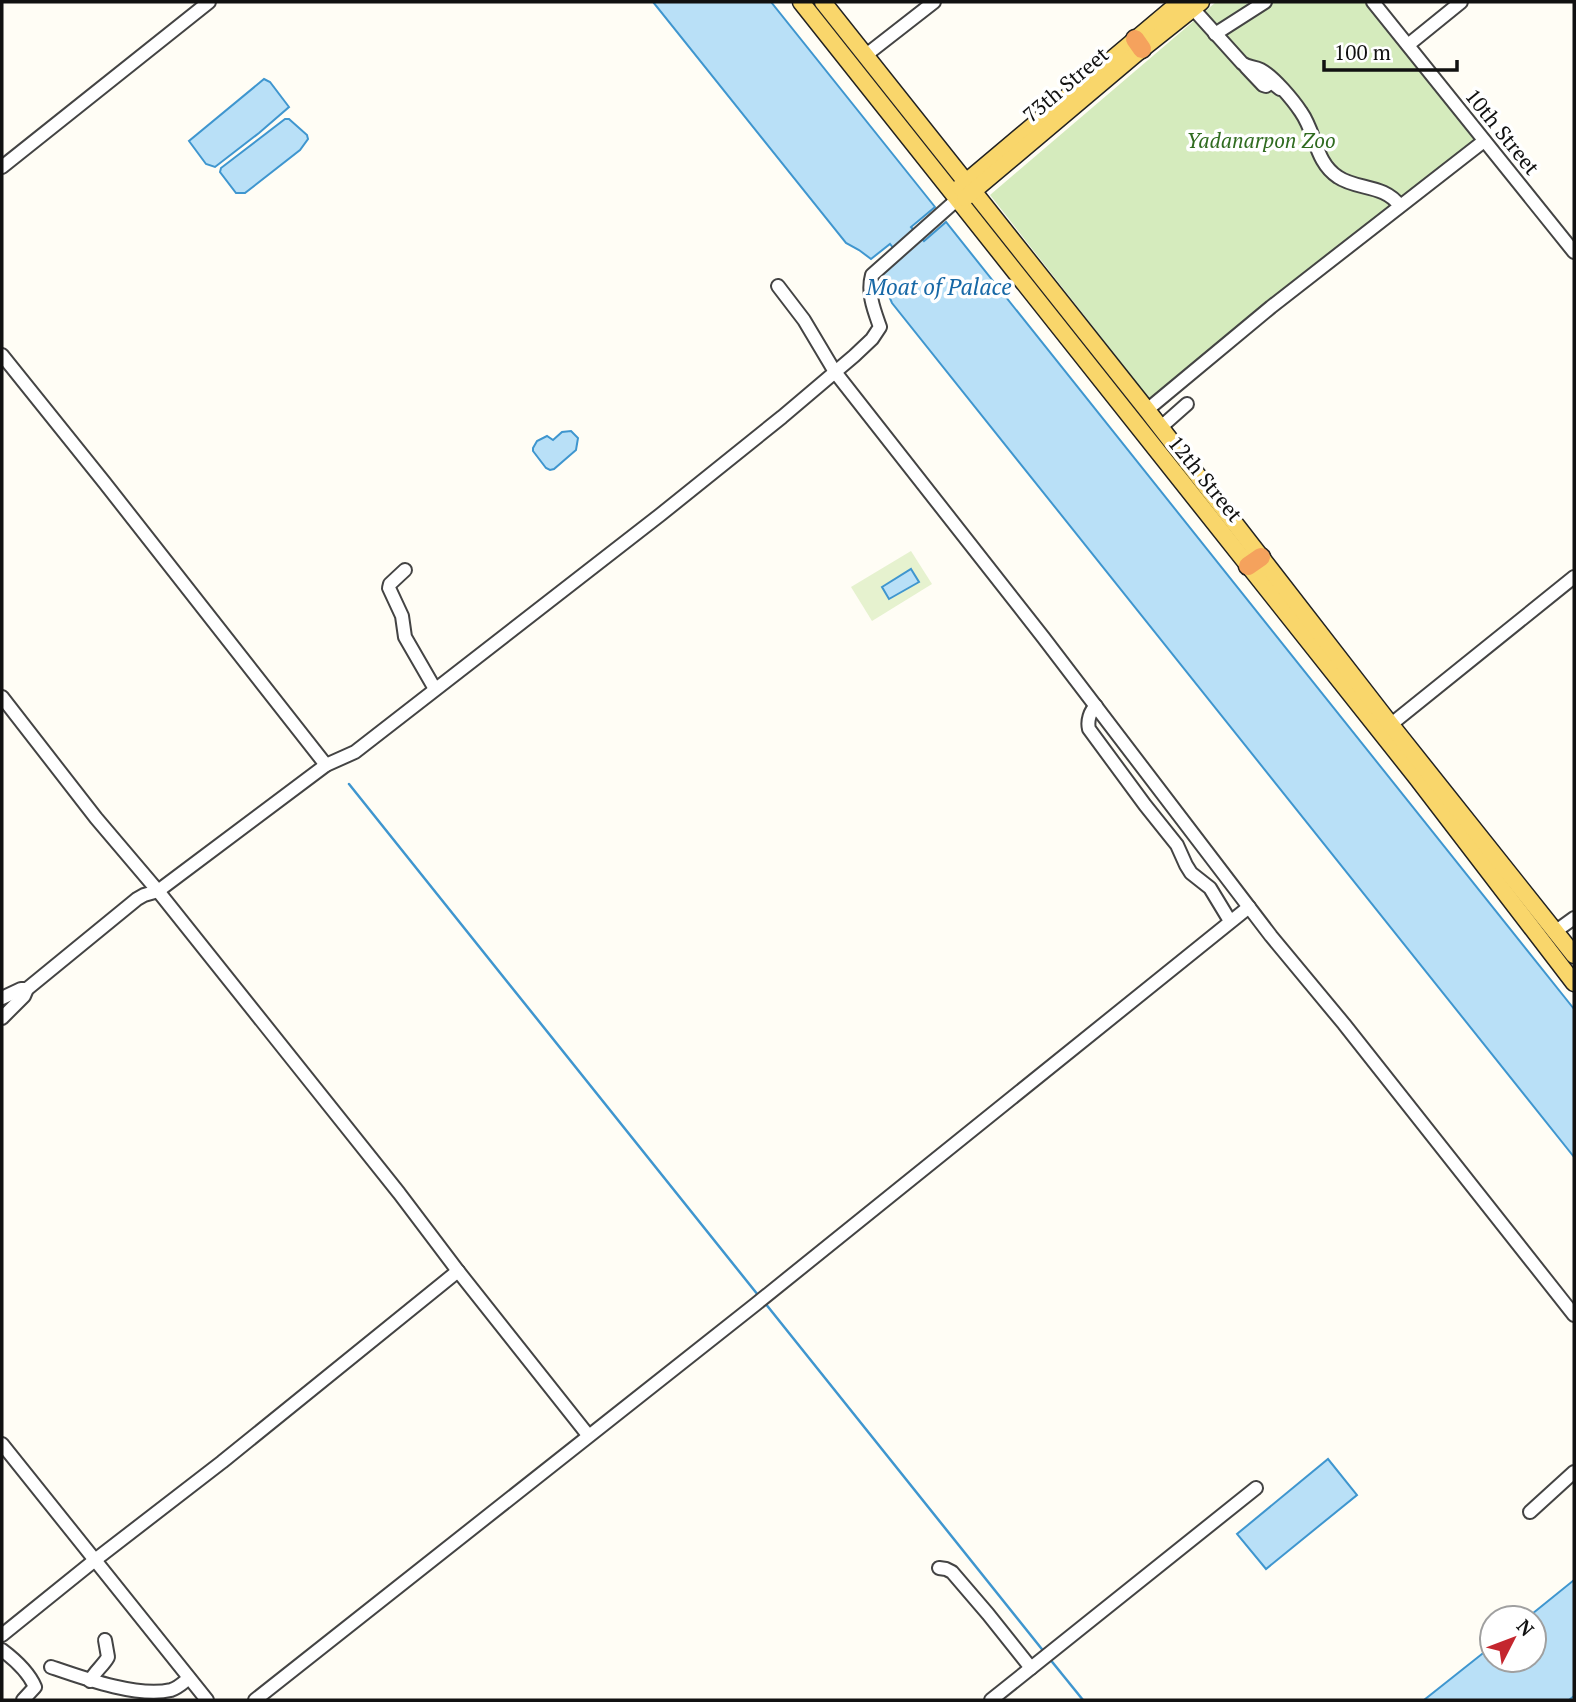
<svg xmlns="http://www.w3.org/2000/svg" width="1576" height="1702" viewBox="0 0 1576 1702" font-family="'PT Serif',serif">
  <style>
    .green { fill: #d5ebbd }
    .pitch { fill: #e6f2cf }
    .water { fill: #b9e0f7; stroke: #3f96cf; stroke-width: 2 }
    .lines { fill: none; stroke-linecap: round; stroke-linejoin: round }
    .stream { stroke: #3f96cf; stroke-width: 2.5 }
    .minor-casing { stroke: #444; stroke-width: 16 }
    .major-casing { stroke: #222; stroke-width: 19 }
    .highway-casing { stroke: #222; stroke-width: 21 }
    .minor { stroke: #fff; stroke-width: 12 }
    .major { stroke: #f9d66b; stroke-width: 16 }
    .highway { stroke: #f5a25d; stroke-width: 18 }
    .labels { text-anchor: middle; stroke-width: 7; stroke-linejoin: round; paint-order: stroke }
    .street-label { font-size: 21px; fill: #111; stroke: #fff }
    .park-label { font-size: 21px; font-style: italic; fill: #2f6b1f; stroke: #fff }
    .water-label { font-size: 23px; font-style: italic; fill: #1768a6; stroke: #fff }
  </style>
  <rect width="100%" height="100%" fill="#fffdf5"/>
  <path class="green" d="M1216,2H1365L1479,139L1151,401L990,195Z"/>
  <path class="pitch" d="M911,551L932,584L872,621L851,587Z"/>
  <g class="water">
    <path d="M653,2H771L935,207L911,227L924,241L946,222L1574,1009V1157L892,303L880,276L901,258L890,244L871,259L859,250L846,243Z"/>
    <path d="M264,79L270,82L289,107L259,133L215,167L206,164L189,141Z"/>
    <path d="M285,119H289L307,135L308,139L300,150L245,193H236L220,172L221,168Z"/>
    <path d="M571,431L578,438L576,450L554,469L550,470L546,468L533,451V448L537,441L547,436L553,440L562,432Z"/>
    <path d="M911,569L919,582L889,599L882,587Z"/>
    <path d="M1328,1459L1357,1495L1266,1569L1237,1534Z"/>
    <path d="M1574,1580V1696L1569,1700H1424L1492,1646V1660H1534V1618H1527Z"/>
  </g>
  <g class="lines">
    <g class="stream">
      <path d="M349,784L758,1295"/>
      <path d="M765,1303L1045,1653"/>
      <path d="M1049,1658L1083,1700"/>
    </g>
    <defs>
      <g id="minor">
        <path d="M1187,2L1242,63C1248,68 1254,66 1261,70C1274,77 1293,100 1301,112C1316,133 1315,162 1338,177C1357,190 1384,184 1400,206"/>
        <path d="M1373,2L1574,252"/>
        <path d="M1215,34L1265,2"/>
        <path d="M1408,45L1461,2"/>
        <path d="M866,55L934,2"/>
        <path d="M1246,67L1263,85L1266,86L1271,82L1280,89"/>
        <path d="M2,167L209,2"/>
        <path d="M778,286L804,320L835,372L1043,637L1271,936L1344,1024L1574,1315"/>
        <path d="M2,355L104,482L326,765"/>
        <path d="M1147,410L1271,307L1484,141"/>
        <path d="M1161,427L1187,404"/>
        <path d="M405,570L390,584L389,588L402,616L405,637L435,689"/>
        <path d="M2,697L96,818L158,891L399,1193L458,1271L588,1435"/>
        <path d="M1096,706C1090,711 1087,721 1089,729L1145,805L1177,845L1186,865L1191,873L1210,888L1230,921"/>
        <path d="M1384,730L1574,577"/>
        <path d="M1556,931L1574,918"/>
        <path d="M2,998L21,989H27"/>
        <path d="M2,1018L24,996L27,989L137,899L144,895L158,891L326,765L355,752L660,515L782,417L854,356L872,339L880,327C874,310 867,293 872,275L952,204L961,202"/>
        <path d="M2,1444L207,1700"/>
        <path d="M1530,1512L1574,1472"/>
        <path d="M939,1568L946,1569L952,1572L988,1614L1031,1668"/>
        <path d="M2,1635L95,1560L222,1462L458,1271"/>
        <path d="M2,1650C14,1659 29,1673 35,1687L23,1700"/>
        <path d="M51,1667C83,1678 138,1698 171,1690C178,1688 184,1682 189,1678"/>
        <path d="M90,1681C95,1671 103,1666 108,1657L105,1640"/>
        <path d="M255,1700L756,1304L1249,907"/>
        <path d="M991,1700L1256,1488"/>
      </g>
      <g id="major">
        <path d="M801,2L1417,778L1574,983"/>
        <path d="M823,2L1147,410L1391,725L1574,955"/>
        <path d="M960,187L1180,2"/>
        <path d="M965,198L1137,53L1201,2"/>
      </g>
      <g id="highway">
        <path d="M1135,39L1142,49"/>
        <path d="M1248,566L1261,557"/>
      </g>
    </defs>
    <use href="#minor" class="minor-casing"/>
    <use href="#major" class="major-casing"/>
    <use href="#highway" class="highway-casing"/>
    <use href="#minor" class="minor"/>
    <use href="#major" class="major"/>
    <use href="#highway" class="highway"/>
  </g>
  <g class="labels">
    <g class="street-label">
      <text transform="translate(1066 85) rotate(-40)" y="7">73th Street</text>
      <text transform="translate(1502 132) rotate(51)" y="7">10th Street</text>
      <text transform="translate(1205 479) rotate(51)" y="7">12th Street</text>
    </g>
    <g class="park-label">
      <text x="1261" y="148">Yadanarpon Zoo</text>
    </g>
    <g class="water-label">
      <text x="939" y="295">Moat of Palace</text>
    </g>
  </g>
  <rect width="1576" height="1702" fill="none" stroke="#111111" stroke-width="7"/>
  <g transform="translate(1513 1639) rotate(48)"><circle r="33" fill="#ffffff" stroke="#a0a0a0" stroke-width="2"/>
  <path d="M0-5L12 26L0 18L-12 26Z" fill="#c4262e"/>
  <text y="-10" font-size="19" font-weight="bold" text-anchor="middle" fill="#111111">N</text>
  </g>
  <path d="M1324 60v10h133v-10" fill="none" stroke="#111111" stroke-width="3.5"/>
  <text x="1334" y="60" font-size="21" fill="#111111" stroke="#ffffff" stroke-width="5" paint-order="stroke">100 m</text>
</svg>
